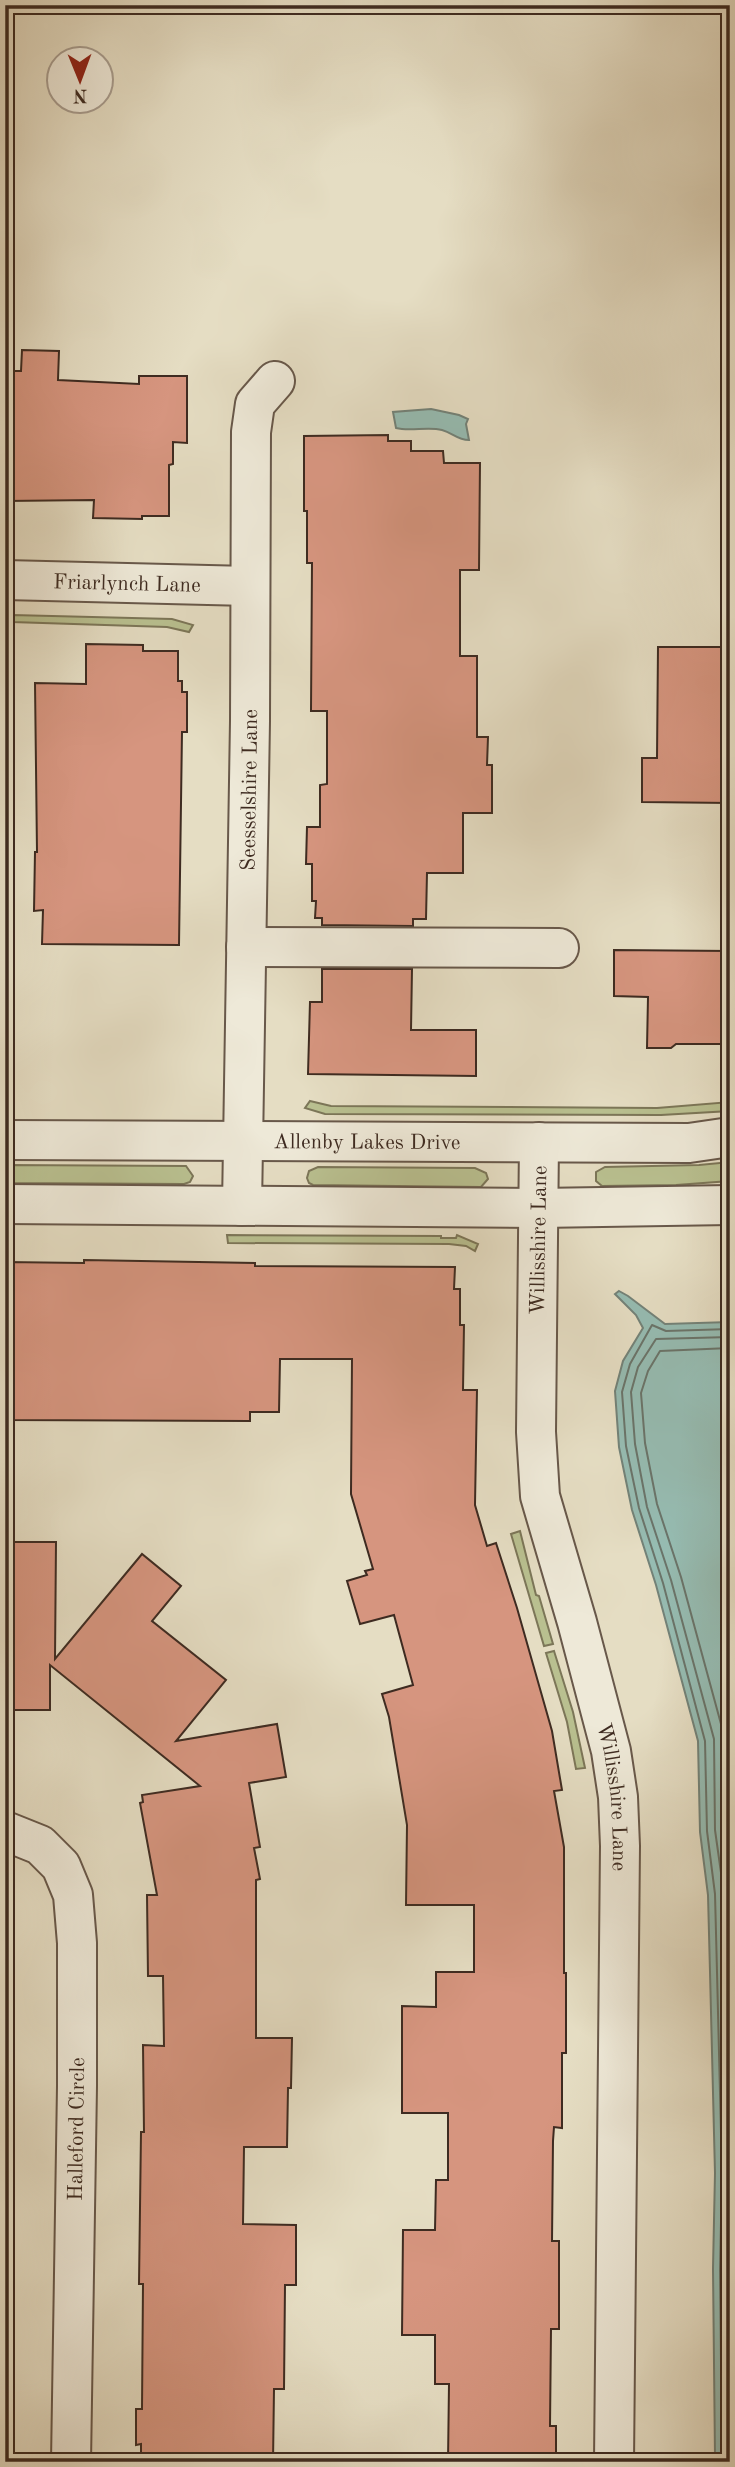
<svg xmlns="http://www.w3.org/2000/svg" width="735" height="2467" viewBox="0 0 735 2467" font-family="'Old Standard TT',serif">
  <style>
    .green { fill: #b9c090; stroke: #7c7658; stroke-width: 2 }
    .water { fill: #96bcb2; stroke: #738278; stroke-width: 2 }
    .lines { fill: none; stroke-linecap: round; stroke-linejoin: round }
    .shore { stroke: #6a746a; stroke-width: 2 }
    .building { fill: #d6957f; stroke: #3e2b21; stroke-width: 2 }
    .minor-casing { stroke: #68584a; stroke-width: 42 }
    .minor { stroke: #eee9d8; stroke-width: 38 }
    .labels { text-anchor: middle; stroke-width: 7; stroke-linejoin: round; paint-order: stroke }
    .street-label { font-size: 21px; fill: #3e2b21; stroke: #eee9d8 }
  </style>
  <rect width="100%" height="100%" fill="#e5ddc3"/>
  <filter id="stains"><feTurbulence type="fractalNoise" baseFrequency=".00286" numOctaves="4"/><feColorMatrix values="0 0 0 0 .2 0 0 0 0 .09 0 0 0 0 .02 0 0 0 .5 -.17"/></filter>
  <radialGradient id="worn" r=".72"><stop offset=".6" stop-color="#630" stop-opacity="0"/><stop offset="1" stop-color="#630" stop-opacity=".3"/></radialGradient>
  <g class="green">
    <path d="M12,615L172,619L193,625L189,632L167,627L12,622Z"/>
    <path d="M310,1101L331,1106L657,1108L730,1102V1111L661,1115L325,1114L305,1108Z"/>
    <path d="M730,1162V1181L676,1185L602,1186L596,1181V1172L605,1167L699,1165Z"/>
    <path d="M5,1165L186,1166L193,1176L190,1182L184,1184L5,1183Z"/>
    <path d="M318,1167L475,1168L486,1173L488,1179L481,1187L313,1185L309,1183L307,1178L309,1171Z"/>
    <path d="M227,1235L441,1236V1238H456L457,1235L478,1244L475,1251L466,1246L449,1244L228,1243Z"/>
    <path d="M520,1531L536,1595L539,1596L553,1644L544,1646L511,1534Z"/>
    <path d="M554,1651L573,1712L585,1768L576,1769L567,1722L546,1653Z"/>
  </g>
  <g class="water">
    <path d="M431,409L459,415L468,419L466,424L469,440C457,440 453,433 442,430C427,426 411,432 396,428L393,412Z"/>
    <path d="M619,1291L628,1296L665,1324L730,1322V2462H711L715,2456L713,2269L715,2173L710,1972L708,1895L700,1832L698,1741L656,1585L632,1510L619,1447L615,1391L623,1361L643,1328L636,1315L615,1294Z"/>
  </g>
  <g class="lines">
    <g class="shore">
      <path d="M730,1337L656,1339L638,1367L631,1392L635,1444L647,1507L671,1580L714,1739L715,1830L724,1894L730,2152"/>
      <path d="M730,1348L660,1351L648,1371L641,1393L645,1443L657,1504L681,1577L724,1735L726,1830L730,1860"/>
      <path d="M730,2204V2324"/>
      <path d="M720,2462L722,2455L720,2270L722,2173L717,1972L715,1894L707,1831L705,1741L663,1583L639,1508L626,1446L622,1392L630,1364L652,1325L666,1331L730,1329"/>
    </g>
  </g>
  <g class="building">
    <path d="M22,350L59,351L58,380L139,384V376H187V443L173,442V464L169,465V516H142V519L93,518L94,500L5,501V371H21Z"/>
    <path d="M388,435V441H411V451H443L444,463H480L479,570H460V656H477V737H488L487,765H492V813H463V873H427L426,919H413V926L322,925V918H315L316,901H312V864H306L307,827H320V785L327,784V711H311L312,563H307V511H304V436Z"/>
    <path d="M86,644L143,645V651H178V681H182V692H187V732H182L179,945L42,944L43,910L34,911L35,852H37L35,683L86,684Z"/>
    <path d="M658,647H730V803L642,802V758H657Z"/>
    <path d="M614,950L730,951V1044H676L671,1048H647L648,997L614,996Z"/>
    <path d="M322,969H412L411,1030H476V1076L308,1074L310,1002H322Z"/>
    <path d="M84,1260L255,1263V1266L455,1267L454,1289H460V1325H464L463,1390H477L475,1505L487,1546L496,1543L517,1608L552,1731L562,1790L554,1791L564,1847V1973H566V2053H562V2128L554,2127L553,2141L552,2241H559V2329H551L550,2426H556V2462H448L449,2384H435V2335H402L403,2230H435L436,2180H448V2113H402V2006L436,2007V1972H474V1905H406L407,1825L389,1717L382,1694L413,1685L394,1615L360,1624L347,1581L367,1575L365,1571L373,1569L351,1494L352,1359H280L279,1412H250V1421L5,1420V1262L84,1263Z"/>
    <path d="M5,1542H56L55,1659L142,1554L181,1586L152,1621L226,1680L176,1741L277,1724L286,1777L249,1783L260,1847L254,1848L260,1879L256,1880V2038H292L291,2088H288L287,2147H244L243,2224L296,2225V2285H285L284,2389H274L273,2462H141V2444L136,2445V2409H142L143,2284H139L141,2132H144L143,2045L164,2046L163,1976H148L147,1895H157L140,1803L143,1802L142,1795L200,1786L50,1665V1710H5Z"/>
  </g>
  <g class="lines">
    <defs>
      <g id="minor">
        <path id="s1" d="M5,580L249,586"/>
        <path d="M246,947L559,948"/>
        <path id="s2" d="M5,1140L689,1143L730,1137"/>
        <path id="s3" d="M539,1142L536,1432L540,1496L577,1622L611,1751L618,1797L620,1846L614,2462"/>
        <path d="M5,1204L539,1208L730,1205"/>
        <path id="s4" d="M242,1206L250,721L251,432L255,404L275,381"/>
        <path d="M5,1831L40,1845L61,1866L73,1895L77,1943V2086L71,2462"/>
      </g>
    </defs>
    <use href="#minor" class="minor-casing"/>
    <use href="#minor" class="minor"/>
  </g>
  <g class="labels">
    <g class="street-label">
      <text dy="7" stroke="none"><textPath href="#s1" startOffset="122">Friarlynch Lane</textPath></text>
      <text dy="7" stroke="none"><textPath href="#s4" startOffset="416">Seesselshire Lane</textPath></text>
      <text dy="7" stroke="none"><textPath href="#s2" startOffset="362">Allenby Lakes Drive</textPath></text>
      <text transform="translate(538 1240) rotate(-89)" y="7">Willisshire Lane</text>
      <text dy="7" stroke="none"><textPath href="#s3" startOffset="665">Willisshire Lane</textPath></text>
      <text transform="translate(76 2129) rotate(-89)" y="7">Halleford Circle</text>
    </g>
  </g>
  <rect width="735" height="2467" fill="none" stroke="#e5ddc3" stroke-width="28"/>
  <rect x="7" y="7" width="721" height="2453" fill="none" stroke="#3e2b21" stroke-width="3.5"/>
  <rect x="14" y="14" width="707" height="2439" fill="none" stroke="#3e2b21" stroke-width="2"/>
  <g transform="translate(80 80) rotate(179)"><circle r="33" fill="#eee9d8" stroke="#a89d8f" stroke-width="2"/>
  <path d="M0-5L12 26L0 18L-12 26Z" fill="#8f2418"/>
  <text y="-10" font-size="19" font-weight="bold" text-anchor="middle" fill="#3e2b21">N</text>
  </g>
  <rect width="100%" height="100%" filter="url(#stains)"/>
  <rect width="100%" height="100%" fill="url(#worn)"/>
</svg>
